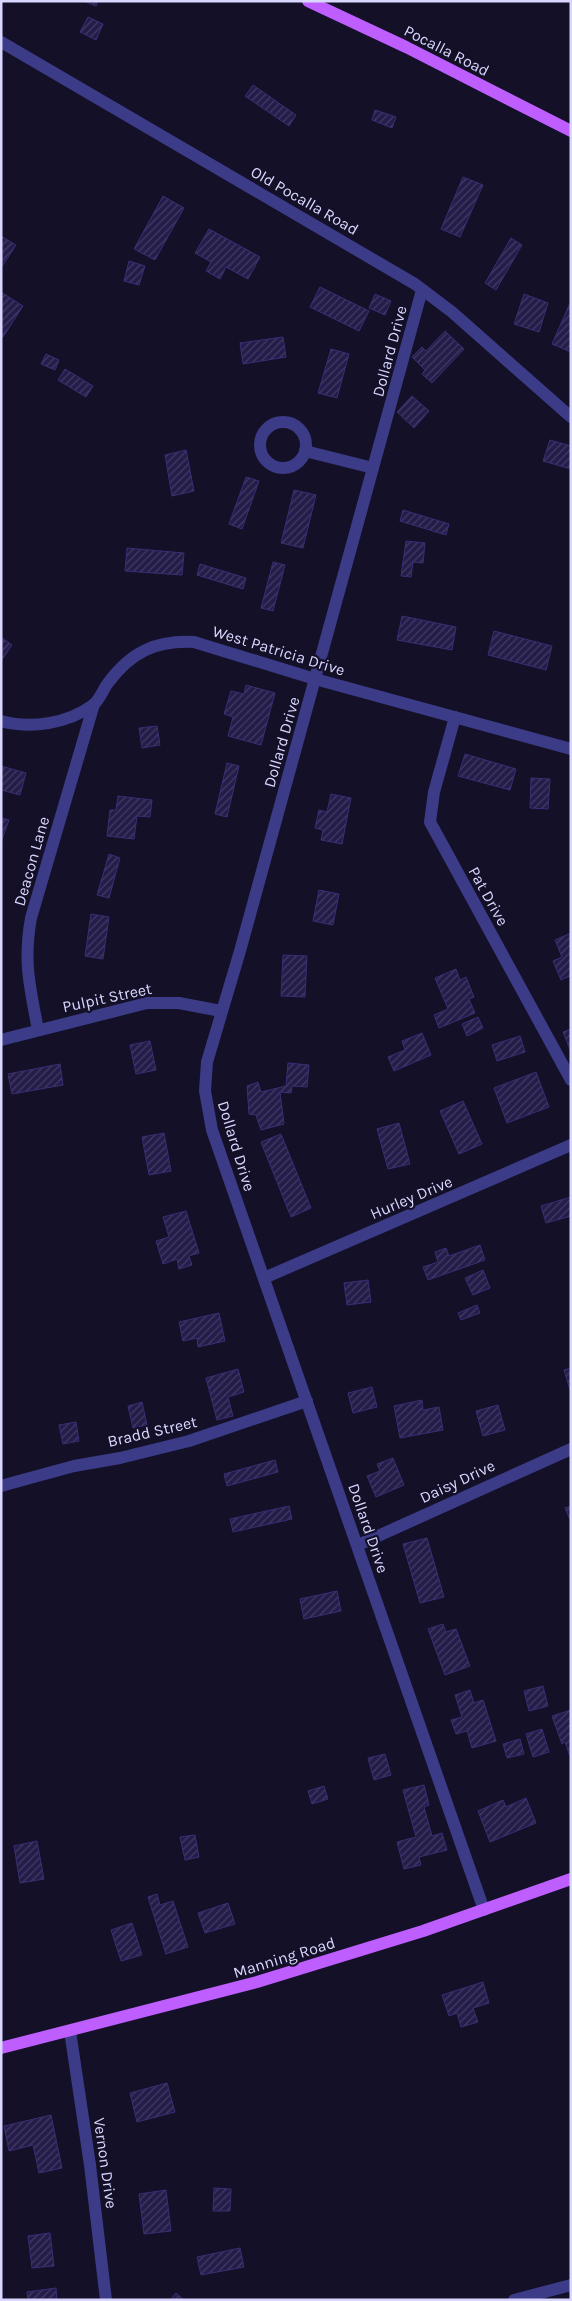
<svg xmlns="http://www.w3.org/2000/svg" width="572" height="2301" viewBox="0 0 572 2301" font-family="Karla,sans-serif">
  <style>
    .building { fill: url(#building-hatch); stroke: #3a2e75 }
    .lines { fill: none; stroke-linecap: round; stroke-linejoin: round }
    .minor { stroke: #3c3b87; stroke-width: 12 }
    .major { stroke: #be5eff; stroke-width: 12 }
    .labels { text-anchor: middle; stroke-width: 4.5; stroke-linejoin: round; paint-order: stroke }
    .street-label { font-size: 16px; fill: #dad7ff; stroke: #131028 }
  </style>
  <defs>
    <pattern id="building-hatch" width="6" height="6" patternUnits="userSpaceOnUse" patternTransform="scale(1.25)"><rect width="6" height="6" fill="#241c49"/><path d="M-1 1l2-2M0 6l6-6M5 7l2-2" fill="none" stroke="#433c64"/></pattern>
  </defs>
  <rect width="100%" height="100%" fill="#131028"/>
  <g class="building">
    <path d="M84,1H98L96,6Z"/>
    <path d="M88,17L103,24L96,40L80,32Z"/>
    <path d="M253,85L296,115L289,126L245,96Z"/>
    <path d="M375,110L396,117L392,128L372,120Z"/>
    <path d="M463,177L483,185L460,237L441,229Z"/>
    <path d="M163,196L184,208L155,260L134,249Z"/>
    <path d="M209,229L260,257L248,279L226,267L220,279L206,271L211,262L195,253Z"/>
    <path d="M1,236L16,245L1,268Z"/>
    <path d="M511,238L522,245L496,290L485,283Z"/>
    <path d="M129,261L145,266L139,285L124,281Z"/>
    <path d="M320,287L369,311L359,331L310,307Z"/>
    <path d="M1,292L23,306L3,337L1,336Z"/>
    <path d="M375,294L391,301L385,315L369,308Z"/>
    <path d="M524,294L548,303L539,332L514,324Z"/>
    <path d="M570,303L571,304V352L552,344Z"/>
    <path d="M445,331L464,349L432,383L422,374L425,370L412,357L422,347L426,351Z"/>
    <path d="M283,337L286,357L243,364L240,343Z"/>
    <path d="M331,349L349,354L337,398L318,393Z"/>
    <path d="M46,354L59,360L55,370L41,364Z"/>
    <path d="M65,369L93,386L86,397L58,380Z"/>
    <path d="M412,396L429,411L414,428L397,412Z"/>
    <path d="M550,440L571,446V469L543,461Z"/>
    <path d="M186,450L194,491L172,496L165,455Z"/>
    <path d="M246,477L259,481L242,529L229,524Z"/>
    <path d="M294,490L316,495L303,548L281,543Z"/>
    <path d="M403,510L449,524L446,535L400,521Z"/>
    <path d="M406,541L425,543L423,563L413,562L411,577L401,576Z"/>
    <path d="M127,548L184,553L182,575L125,571Z"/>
    <path d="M273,562L285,565L273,611L261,608Z"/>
    <path d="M200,564L246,578L243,589L197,575Z"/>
    <path d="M402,616L456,627L452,650L397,640Z"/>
    <path d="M494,631L552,646L546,670L488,655Z"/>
    <path d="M1,637L12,645L1,661Z"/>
    <path d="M246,685L275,693L261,745L228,736L233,717L224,714L231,691L244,694Z"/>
    <path d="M157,726L160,745L142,748L139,728Z"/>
    <path d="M465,754L516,769L510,790L458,776Z"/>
    <path d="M227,763L239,766L227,817L215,814Z"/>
    <path d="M1,766L26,773L20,795L1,790Z"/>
    <path d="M531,778L550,779L548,809L530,808Z"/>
    <path d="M331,794L351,798L342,844L321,840L323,830L315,828L319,810L327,812Z"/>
    <path d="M118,796L152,800L150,817L137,816L134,839L107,836L110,810H116Z"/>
    <path d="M1,818L9,820L1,842Z"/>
    <path d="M109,854L120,858L109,898L97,895Z"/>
    <path d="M319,890L339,894L333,925L313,921Z"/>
    <path d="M91,914L109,917L103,959L85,956Z"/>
    <path d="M571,933V978L570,976L561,980L553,961L562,957L555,940Z"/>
    <path d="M283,955L307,956L305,997L281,996Z"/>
    <path d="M456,969L460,980L466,977L474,997L469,999L475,1013L439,1028L434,1015L448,1009L435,978Z"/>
    <path d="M478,1017L483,1028L467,1036L462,1024Z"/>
    <path d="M571,1029V1052L563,1032Z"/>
    <path d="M422,1033L431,1055L394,1071L388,1057L405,1050L402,1041Z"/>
    <path d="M520,1036L525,1052L497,1061L492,1045Z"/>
    <path d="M150,1041L156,1070L136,1074L130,1045Z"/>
    <path d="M288,1063L309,1065L307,1087L292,1086L291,1093L280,1092L284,1124L261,1130L256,1115L249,1114L247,1086L258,1082L261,1092L286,1086Z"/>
    <path d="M60,1064L63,1085L12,1094L8,1074Z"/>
    <path d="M536,1072L549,1107L507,1123L494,1088Z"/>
    <path d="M463,1101L482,1144L459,1154L440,1111Z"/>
    <path d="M399,1123L410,1164L388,1169L377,1129Z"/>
    <path d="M164,1133L171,1171L149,1175L142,1137Z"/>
    <path d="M281,1134L311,1208L291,1217L261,1142Z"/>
    <path d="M571,1197V1216L546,1223L541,1206Z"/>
    <path d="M186,1211L199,1253L189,1256L192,1265L179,1269L177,1259L163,1264L156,1241L169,1237L163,1217Z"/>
    <path d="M480,1245L485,1260L428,1280L423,1267L438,1262L435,1252L446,1248L449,1256Z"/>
    <path d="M483,1270L490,1288L473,1295L465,1278Z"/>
    <path d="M368,1280L371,1302L347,1305L344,1283Z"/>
    <path d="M477,1305L480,1313L461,1320L458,1313Z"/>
    <path d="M219,1313L225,1341L198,1347L197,1338L183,1341L179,1322Z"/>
    <path d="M571,1368V1393L564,1370Z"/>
    <path d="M238,1369L244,1392L228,1397L233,1416L217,1420L206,1378Z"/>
    <path d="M372,1387L377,1407L353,1413L348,1393Z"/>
    <path d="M422,1400L423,1410L439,1407L443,1430L400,1438L394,1406Z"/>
    <path d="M142,1402L147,1425L133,1428L128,1406Z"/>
    <path d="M498,1405L505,1430L483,1436L476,1411Z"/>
    <path d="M76,1422L79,1441L63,1444L59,1425Z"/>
    <path d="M393,1458L404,1485L376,1497L367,1476L380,1471L377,1464Z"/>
    <path d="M275,1460L278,1472L227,1486L224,1474Z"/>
    <path d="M289,1506L292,1519L233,1532L230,1519Z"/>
    <path d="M571,1506V1522L565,1508Z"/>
    <path d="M427,1538L444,1597L420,1603L403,1544Z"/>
    <path d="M337,1591L341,1611L304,1619L300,1599Z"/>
    <path d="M443,1624L446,1632L456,1629L470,1666L445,1675L428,1629Z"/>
    <path d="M543,1686L548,1706L529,1711L524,1691Z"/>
    <path d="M470,1690L474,1703L483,1700L496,1741L472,1748L467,1731L456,1734L451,1720L462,1717L455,1695Z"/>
    <path d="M571,1710V1759L565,1742L562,1744L552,1716Z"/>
    <path d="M542,1729L549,1752L533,1757L526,1734Z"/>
    <path d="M520,1739L524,1754L507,1758L503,1744Z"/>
    <path d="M385,1754L391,1775L374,1780L368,1758Z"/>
    <path d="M424,1785L429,1805L424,1807L432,1836L442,1833L447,1850L419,1857L421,1865L404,1869L397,1842L416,1837L403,1790Z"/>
    <path d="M324,1786L328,1799L312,1804L308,1791Z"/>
    <path d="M526,1798L536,1823L490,1842L478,1811L503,1800L506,1807Z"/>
    <path d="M195,1835L199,1857L185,1860L180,1837Z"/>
    <path d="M37,1841L44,1879L20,1883L14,1846Z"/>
    <path d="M157,1894L160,1905L173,1901L188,1947L166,1954L148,1897Z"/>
    <path d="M228,1903L235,1924L205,1933L198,1913Z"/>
    <path d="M132,1923L142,1955L121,1961L111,1930Z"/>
    <path d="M483,1982L489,2003L473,2008L478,2022L461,2027L457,2013L449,2016L442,1995Z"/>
    <path d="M167,2083L175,2112L137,2122L130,2093Z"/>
    <path d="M51,2115L62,2168L39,2173L33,2145L9,2151L4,2126Z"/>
    <path d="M214,2188L231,2189L230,2211H213Z"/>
    <path d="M166,2190L171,2231L144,2234L139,2194Z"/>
    <path d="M50,2233L54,2266L32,2268L28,2236Z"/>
    <path d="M240,2248L244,2267L201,2275L197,2257Z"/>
    <path d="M56,2288L57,2300H28L27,2292Z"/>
    <path d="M176,2293L184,2300H170Z"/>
  </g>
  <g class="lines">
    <g class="minor">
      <path d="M1,42L415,284L452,312L571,417"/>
      <path d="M422,290L240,951L207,1062L205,1091L212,1130L484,1910"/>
      <circle cx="283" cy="445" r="23"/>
      <path d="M305,451L373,468"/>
      <path d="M455,717L434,792L430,822L571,1080"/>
      <path d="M1,721C31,729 67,724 93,705C100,700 103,689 108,683C131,652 156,640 194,642L315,679L571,749"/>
      <path d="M38,1030C30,987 23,962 31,918L94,704"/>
      <path d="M1,1040L147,1003H179L221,1011"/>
      <path d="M264,1278L571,1145"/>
      <path d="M1,1486L74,1466L120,1458L189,1441L307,1401"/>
      <path d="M358,1545L571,1449"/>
      <path d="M70,2031L90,2165L106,2300"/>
      <path d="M514,2300L571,2285"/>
    </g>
    <g class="major">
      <path d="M308,1L406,47L571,131"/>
      <path d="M1,2048L257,1982L423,1931L571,1879"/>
    </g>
  </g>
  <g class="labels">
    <g class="street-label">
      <text transform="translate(447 50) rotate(27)" y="6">Pocalla Road</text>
      <text transform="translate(305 200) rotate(30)" y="6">Old Pocalla Road</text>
      <text transform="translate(389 351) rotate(-75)" y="6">Dollard Drive</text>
      <text transform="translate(279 650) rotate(17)" y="6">West Patricia Drive</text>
      <text transform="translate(281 742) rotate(-74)" y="6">Dollard Drive</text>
      <text transform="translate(31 861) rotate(-74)" y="6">Deacon Lane</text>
      <text transform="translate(489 896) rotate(61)" y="6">Pat Drive</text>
      <text transform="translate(107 997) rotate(-12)" y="6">Pulpit Street</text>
      <text transform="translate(237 1146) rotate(73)" y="6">Dollard Drive</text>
      <text transform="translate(411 1197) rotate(-23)" y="6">Hurley Drive</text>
      <text transform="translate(152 1431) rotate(-13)" y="6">Bradd Street</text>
      <text transform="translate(457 1481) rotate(-25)" y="6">Daisy Drive</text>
      <text transform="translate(369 1528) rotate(71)" y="6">Dollard Drive</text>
      <text transform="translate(284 1957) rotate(-17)" y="6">Manning Road</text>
      <text transform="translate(106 2163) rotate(82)" y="6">Vernon Drive</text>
    </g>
  </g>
  <rect width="572" height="2301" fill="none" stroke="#dad7ff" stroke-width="5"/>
</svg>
